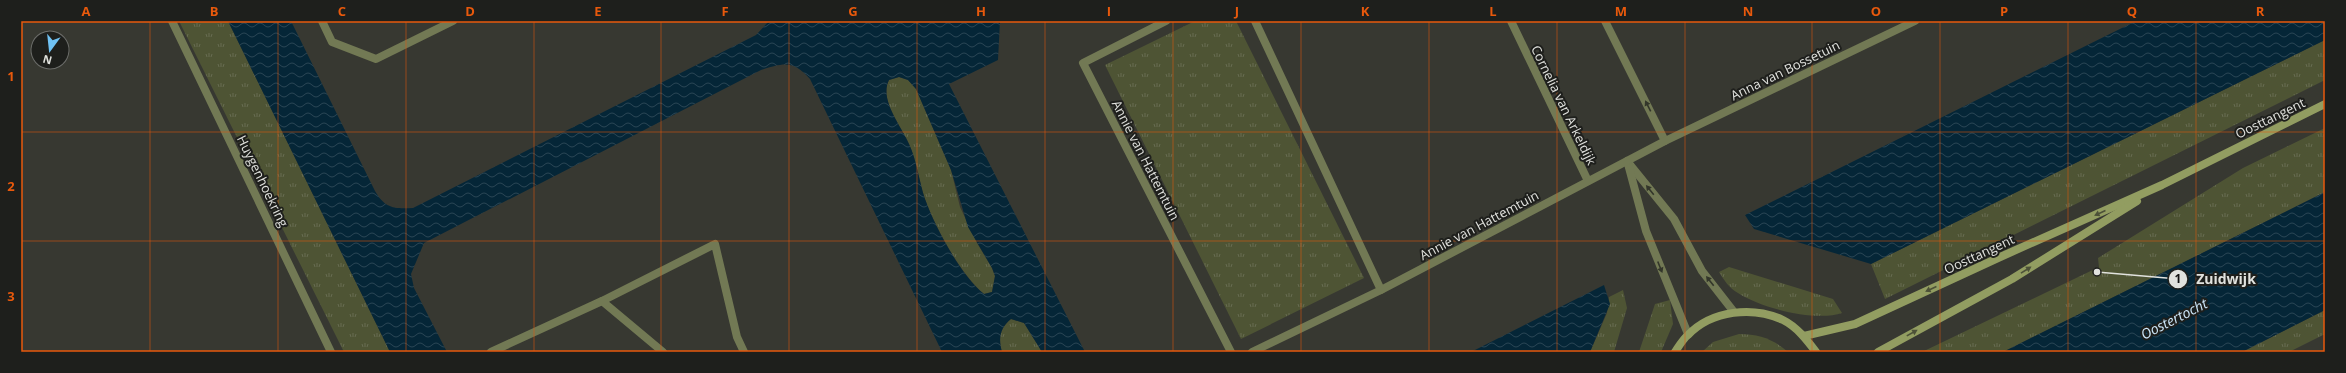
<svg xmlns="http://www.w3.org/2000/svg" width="2346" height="373" viewBox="0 0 2346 373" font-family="'Open Sans',sans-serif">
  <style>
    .grass { fill: url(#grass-tufts) }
    .water { fill: url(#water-waves); fill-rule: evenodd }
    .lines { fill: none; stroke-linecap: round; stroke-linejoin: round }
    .street { stroke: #727954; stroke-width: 8 }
    .secondary { stroke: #929d61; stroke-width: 8 }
    .oneway { fill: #33362a }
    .oneway2 { fill: #4c5138 }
    .grid { fill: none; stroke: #e8590c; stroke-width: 1; stroke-opacity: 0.55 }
    .labels { text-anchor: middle; stroke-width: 4; stroke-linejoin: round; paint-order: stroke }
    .street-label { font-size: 13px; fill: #e1e2de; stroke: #1e1f1c }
    .water-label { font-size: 14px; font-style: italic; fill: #cee8fa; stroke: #1e1f1c }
    .leader { fill: none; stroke: #e1e2de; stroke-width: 1.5 }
    .callout-dot { fill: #e1e2de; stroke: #1e1f1c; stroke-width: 1.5 }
    .mark-label { font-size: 12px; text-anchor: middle; font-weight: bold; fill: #111 }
    .callout-label { font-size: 14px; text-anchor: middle; font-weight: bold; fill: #e1e2de; stroke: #1e1f1c; stroke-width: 4; stroke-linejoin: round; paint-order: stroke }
    .neatline { fill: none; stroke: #e8590c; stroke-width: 1.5 }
    .grid-label { font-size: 13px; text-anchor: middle; font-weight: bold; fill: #e8590c }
  </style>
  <defs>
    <pattern id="grass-tufts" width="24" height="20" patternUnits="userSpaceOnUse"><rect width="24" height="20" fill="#4e5434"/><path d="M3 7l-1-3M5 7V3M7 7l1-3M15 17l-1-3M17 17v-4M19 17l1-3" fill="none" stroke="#676c51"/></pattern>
    <pattern id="water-waves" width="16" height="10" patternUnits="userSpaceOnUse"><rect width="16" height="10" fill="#052637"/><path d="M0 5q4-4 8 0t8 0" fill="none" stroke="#294554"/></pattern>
  </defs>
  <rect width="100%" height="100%" fill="#373831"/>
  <g class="grass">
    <path d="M179,21H228L390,352H344Z"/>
    <path d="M1195,21H1236L1364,278L1241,339L1105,65Z"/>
    <path d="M2325,40V80L1885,299L1871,264Z"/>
    <path d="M899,77L908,80L916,89L951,170L960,207L977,243L992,268L995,276L992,292L984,294C961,275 935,227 925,199C919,181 917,161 909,144C901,125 879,100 889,80Z"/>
    <path d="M2325,128V192L2003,352H1922L2099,267L2098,258L2243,168Z"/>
    <path d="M1729,267L1833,299L1842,313C1815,322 1761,308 1738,293C1729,288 1724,280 1719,272Z"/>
    <path d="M1623,290L1627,308L1614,352H1590L1607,313L1609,297Z"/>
    <path d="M1670,300L1673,324L1661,352H1639L1655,304Z"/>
    <path d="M2325,310V334L2289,352H2242Z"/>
    <path d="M1011,319L1024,323L1042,352H1002C998,338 1000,328 1011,319Z"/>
    <path d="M1739,334C1759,334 1773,339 1788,352H1702L1713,342Z"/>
  </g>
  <g class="water">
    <path d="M228,21H291L375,191C385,208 393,209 413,208L756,35L769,21H1000L998,60L949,84L1085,352H1042L1024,323L1011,319C1000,328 998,338 1002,352H942L810,79C793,60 784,63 761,70L424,243L411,274L414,288L447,352H390ZM899,77L908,80L916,89L951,170L968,227L992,268L995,276L992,292L984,294C961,276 935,227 925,199C919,181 917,161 909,144C901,125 879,100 889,80Z"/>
    <path d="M2136,21H2325V40L1871,264L1754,229L1745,215Z"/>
    <path d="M2325,192V310L2242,352H2003Z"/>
    <path d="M1604,285L1610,304L1590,352H1471Z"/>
  </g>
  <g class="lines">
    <g class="street">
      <path d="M172,21L331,352"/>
      <path d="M322,21L332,42L376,59L453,21"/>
      <path d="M1166,21L1083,63L1231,352"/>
      <path d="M1255,21L1381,290"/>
      <path d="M1511,21L1588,181"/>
      <path d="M1605,21L1665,141"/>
      <path d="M1627,161L1674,219L1702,271L1734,312"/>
      <path d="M1628,164L1646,231L1688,334"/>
      <path d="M491,352L602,301"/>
      <path d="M663,352L602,301L715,244L737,337L744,352"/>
      <path d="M1252,352L1381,290L1665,141L1915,21"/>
    </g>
    <g class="secondary">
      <path d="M1804,336L1855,324L1998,258L2162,185L2325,104"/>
      <path d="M1675,352C1679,346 1683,339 1688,335C1712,310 1753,306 1783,320C1797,327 1807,340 1816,352"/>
      <path d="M1878,352L2012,279L2137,201"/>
    </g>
  </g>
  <defs><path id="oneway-solid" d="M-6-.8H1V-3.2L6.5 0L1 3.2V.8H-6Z"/></defs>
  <g class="oneway">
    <use href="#oneway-solid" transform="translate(1648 106) rotate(-117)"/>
    <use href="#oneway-solid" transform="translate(1650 190) rotate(-129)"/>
    <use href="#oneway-solid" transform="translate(1660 267) rotate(68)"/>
    <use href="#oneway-solid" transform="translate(1710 281) rotate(-128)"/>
  </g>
  <g class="oneway2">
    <use href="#oneway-solid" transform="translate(2100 213) rotate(156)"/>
    <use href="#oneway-solid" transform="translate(2026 270) rotate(-32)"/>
    <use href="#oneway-solid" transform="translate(1931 289) rotate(155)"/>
    <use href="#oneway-solid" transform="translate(1912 333) rotate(-29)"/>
  </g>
  <path class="grid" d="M150,21V352M278,21V352M406,21V352M534,21V352M661,21V352M789,21V352M917,21V352M1045,21V352M1173,21V352M1301,21V352M1429,21V352M1557,21V352M1685,21V352M1812,21V352M1940,21V352M2068,21V352M2196,21V352M21,132H2325M21,241H2325"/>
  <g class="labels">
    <g class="street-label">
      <text transform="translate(1785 70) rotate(-26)" y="5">Anna van Bossetuin</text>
      <text transform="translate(1564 105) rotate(64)" y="5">Cornelia van Arkeldijk</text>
      <text transform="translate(2270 118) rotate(-26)" y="5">Oosttangent</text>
      <text transform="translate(1146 160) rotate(63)" y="5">Annie van Hattemtuin</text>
      <text transform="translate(263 181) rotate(64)" y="5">Huygenhoekring</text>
      <text transform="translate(1479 225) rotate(-28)" y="5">Annie van Hattemtuin</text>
      <text transform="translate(1979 254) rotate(-25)" y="5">Oosttangent</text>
    </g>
    <g class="water-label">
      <text transform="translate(2174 319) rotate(-27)" y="5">Oostertocht</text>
    </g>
  </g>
  <path class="leader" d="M2097 272L2178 279"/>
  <g class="callout-dot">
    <circle cx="2097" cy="272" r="4"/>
    <circle cx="2178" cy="279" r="10"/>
  </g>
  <g class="mark-label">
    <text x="2178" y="283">1</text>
  </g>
  <g class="callout-label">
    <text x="2226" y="284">Zuidwijk</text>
  </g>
  <rect width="2346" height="373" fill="none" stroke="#1e1f1c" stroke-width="44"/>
  <g transform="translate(50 50) rotate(195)"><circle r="19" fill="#1e1f1c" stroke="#6c6d6a"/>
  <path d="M0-3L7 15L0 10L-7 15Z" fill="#70c2f4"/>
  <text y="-6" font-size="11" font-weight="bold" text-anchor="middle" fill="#e1e2de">N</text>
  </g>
  <rect x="22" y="22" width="2302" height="329" class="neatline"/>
  <g class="grid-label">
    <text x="86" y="16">A</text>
    <text x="214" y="16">B</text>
    <text x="342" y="16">C</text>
    <text x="470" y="16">D</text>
    <text x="598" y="16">E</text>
    <text x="725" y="16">F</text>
    <text x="853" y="16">G</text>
    <text x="981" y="16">H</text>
    <text x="1109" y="16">I</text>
    <text x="1237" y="16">J</text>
    <text x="1365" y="16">K</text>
    <text x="1493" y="16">L</text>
    <text x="1621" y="16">M</text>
    <text x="1748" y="16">N</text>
    <text x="1876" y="16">O</text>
    <text x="2004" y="16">P</text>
    <text x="2132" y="16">Q</text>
    <text x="2260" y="16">R</text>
    <text x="11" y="81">1</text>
    <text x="11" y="191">2</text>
    <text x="11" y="301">3</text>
  </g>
</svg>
